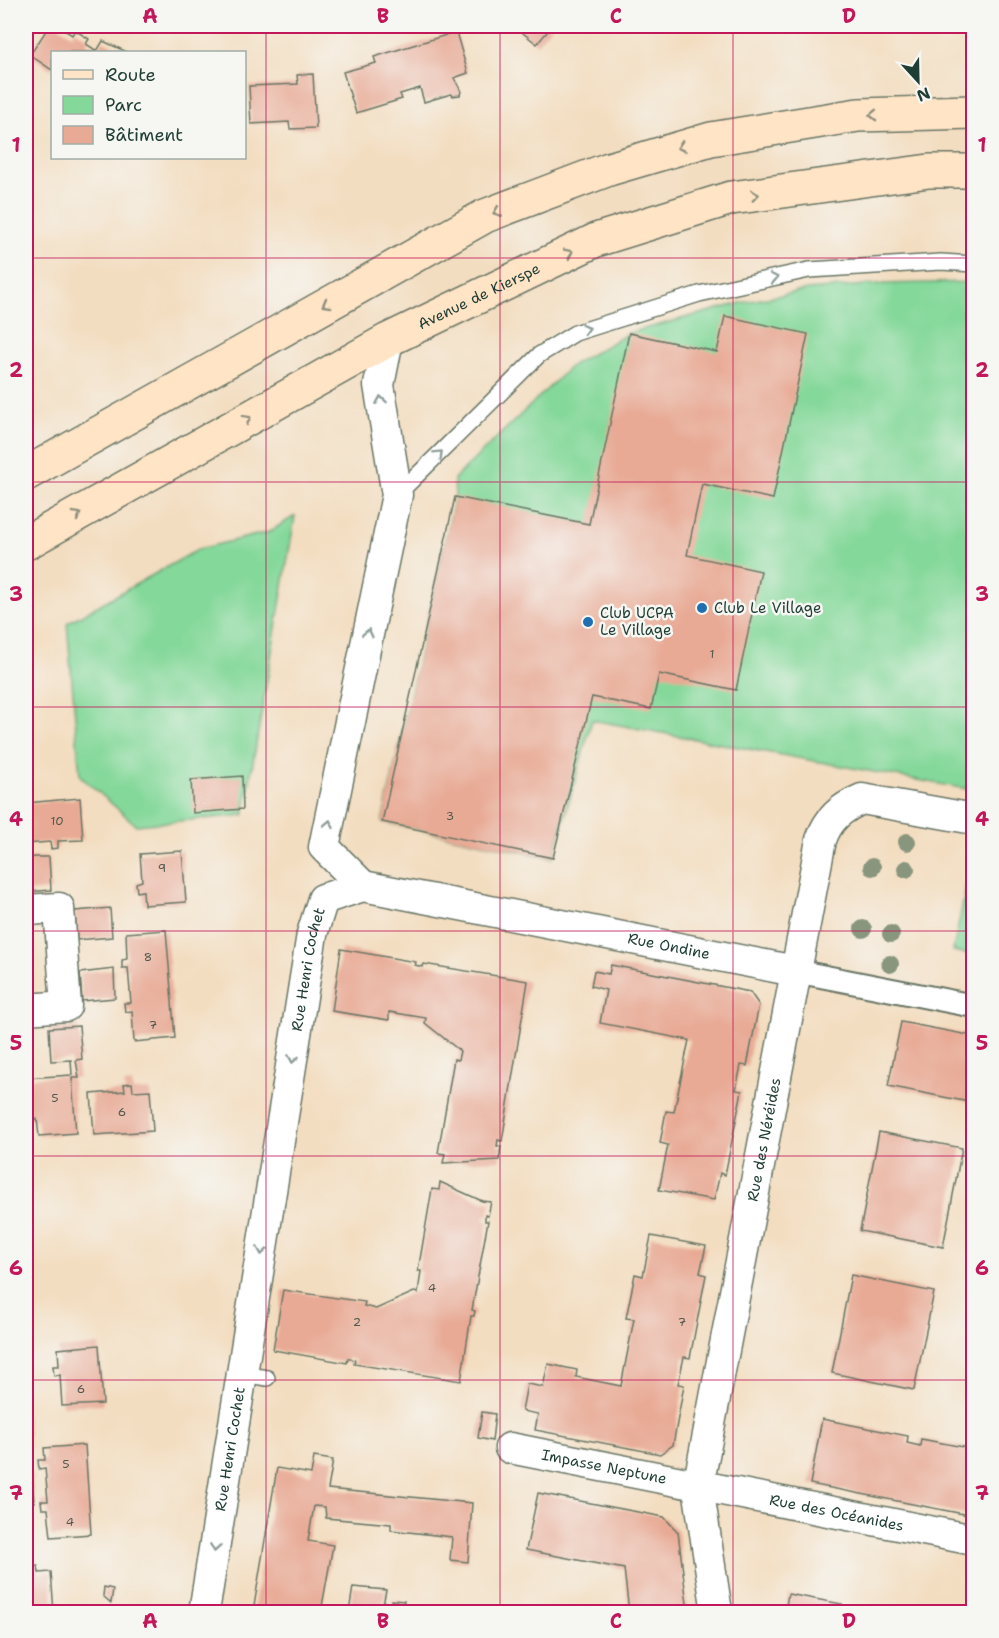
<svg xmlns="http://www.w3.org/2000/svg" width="999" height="1638" viewBox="0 0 999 1638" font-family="'Shantell Sans',sans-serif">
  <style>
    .green { fill: #84d89a; stroke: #528a67; stroke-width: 1.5 }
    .building { fill: #e8aa95 }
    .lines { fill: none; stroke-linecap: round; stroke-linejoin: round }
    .service-casing { stroke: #697565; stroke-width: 18 }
    .pedestrian-casing { stroke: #697565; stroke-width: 26 }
    .minor-casing { stroke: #697565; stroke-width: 33 }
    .secondary-casing { stroke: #697565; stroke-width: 36 }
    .service { stroke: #fff; stroke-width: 15 }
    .pedestrian { stroke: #fff; stroke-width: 22 }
    .minor { stroke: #fff; stroke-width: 30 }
    .secondary { stroke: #ffe4c6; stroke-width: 33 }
    .tree { fill: #89967e }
    .oneway { stroke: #8f907d }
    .oneway2 { stroke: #8f9e9a }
    .grid { fill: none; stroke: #c2185b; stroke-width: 1.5; stroke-opacity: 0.55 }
    .poi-dot { fill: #1f6fb2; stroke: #f6f6f2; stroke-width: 2 }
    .labels { text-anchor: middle; stroke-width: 5; stroke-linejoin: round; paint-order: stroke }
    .number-label { font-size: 12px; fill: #51584c }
    .street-label { font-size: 15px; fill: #1f3d34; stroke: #f6f6f2 }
    .poi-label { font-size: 15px; fill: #1f3d34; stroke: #f6f6f2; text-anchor: start }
    .neatline { fill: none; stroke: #c2185b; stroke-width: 2 }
    .grid-label { font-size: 20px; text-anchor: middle; font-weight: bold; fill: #c2185b }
  </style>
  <rect width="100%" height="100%" fill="#f6f6f2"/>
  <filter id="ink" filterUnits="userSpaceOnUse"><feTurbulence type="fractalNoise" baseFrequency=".0167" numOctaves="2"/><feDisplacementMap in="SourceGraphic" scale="12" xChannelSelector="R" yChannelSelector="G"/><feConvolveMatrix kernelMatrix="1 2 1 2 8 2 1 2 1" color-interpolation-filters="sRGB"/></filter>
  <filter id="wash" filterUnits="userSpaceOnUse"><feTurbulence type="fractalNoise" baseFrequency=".008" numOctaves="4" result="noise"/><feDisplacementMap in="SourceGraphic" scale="24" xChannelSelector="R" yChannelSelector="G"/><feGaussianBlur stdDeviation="1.35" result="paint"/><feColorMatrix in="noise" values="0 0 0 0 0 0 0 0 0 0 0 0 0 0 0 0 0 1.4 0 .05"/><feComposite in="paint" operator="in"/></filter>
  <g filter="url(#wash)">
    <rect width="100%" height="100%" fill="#f3ddc0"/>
    <g class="green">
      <path d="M973,282L974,757L966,789L592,720L553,858L382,822L455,497L454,479L572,365L629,333L741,303L807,290L878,284Z"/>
      <path d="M295,516L244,815L136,825L80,776L67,623L199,549L269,532Z"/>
      <path d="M967,883L973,884V955L953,951Z"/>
    </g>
    <g id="blocks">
      <g class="building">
        <path d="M49,26H58L72,35L75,30L89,39L86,44L97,51L103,41L127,52H52V70L30,55Z"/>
        <path d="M514,26H552L537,44Z"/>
        <path d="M456,32L468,73L454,78L461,91L460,95L452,96L451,94L424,102L420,88L400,94L402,99L356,113L343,72L376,63L374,57Z"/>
        <path d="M313,74L316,128L290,129L289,122L251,124L249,86L298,84L297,75Z"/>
        <path d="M725,316L808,334L773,499L702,484L687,555L761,571L736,690L659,674L651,709L592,697L553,858L382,822L455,497L589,524L629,333L717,352Z"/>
        <path d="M242,776L243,809L193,813L191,780Z"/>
        <path d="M80,798L83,840L58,841V848L51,849L50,842L26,844V803Z"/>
        <path d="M182,851L186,902L144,905L143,891L137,892L136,883L142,881L140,854Z"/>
        <path d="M36,857H49L51,890L26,892V858Z"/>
        <path d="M110,908L112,937L77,940L75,911Z"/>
        <path d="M166,930L175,1038L134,1042L132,1011L125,1012L124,1003H131L128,968H122V960L127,959L126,933Z"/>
        <path d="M341,949L416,962L415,965L423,967L424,964L528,981L502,1141L498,1140L497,1146H501L499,1160L443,1163L445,1154L438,1153L454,1059L458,1060L460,1051L425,1023L426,1018L389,1012V1020L332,1011Z"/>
        <path d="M611,965L750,992L759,1005L747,1066L741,1065L736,1090L742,1091L725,1175L720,1173L714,1200L659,1190L668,1145L660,1143L666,1111L674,1112L689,1040L600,1023L606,990L591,986L594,971L609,974Z"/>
        <path d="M114,969L115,998L82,1001L80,973Z"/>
        <path d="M901,1022L974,1036V1103L888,1086Z"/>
        <path d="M79,1026L82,1059L76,1060L79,1078H72L76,1133L39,1136L37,1119L26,1120V1078L72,1075L71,1060L51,1061L49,1028Z"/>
        <path d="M132,1083L133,1091L150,1090L153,1131L94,1135L91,1094L125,1091L124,1084Z"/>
        <path d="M879,1132L962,1148L943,1247L860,1231Z"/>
        <path d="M440,1182L482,1201L491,1202L488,1216L485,1215V1221H488L472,1310L475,1311L474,1316H471L461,1381L354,1364L355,1360L348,1358L347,1363L273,1350L283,1290L365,1302L364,1306L376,1309L414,1292L418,1293L421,1271H418L432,1189L439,1190Z"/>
        <path d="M651,1236L706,1246L700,1273L706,1275L690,1358L684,1357L678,1384L684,1385L673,1445L660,1454L535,1430L538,1414L522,1411L527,1384L543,1387L548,1364L577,1370L576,1377L621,1386L634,1319L626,1318L635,1274L643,1276Z"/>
        <path d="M851,1275L934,1292L914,1390L832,1373Z"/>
        <path d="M26,1320L30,1352H26Z"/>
        <path d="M99,1345L103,1404L62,1406L60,1375L54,1376L53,1366H59L58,1349Z"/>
        <path d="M482,1412L495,1414L492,1441L478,1438Z"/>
        <path d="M26,1413L29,1436H26Z"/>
        <path d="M822,1419L908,1436L907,1443L920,1446L921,1439L974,1449V1516L810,1484Z"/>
        <path d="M85,1445L91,1534L51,1537L48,1509H42L41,1501H48L45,1468L39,1469L38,1460H45L44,1448Z"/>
        <path d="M314,1457L333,1460L328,1489L472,1503L468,1562L450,1560L452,1537L391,1530V1524L326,1518L325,1507L314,1506L308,1541L333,1545L321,1612H253L277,1468L311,1474Z"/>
        <path d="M26,1474H32L34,1502L26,1503Z"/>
        <path d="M538,1493L664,1517L678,1532L688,1612H629L624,1569L526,1550Z"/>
        <path d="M38,1566L39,1573L51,1572L54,1612H26V1574H31L30,1567Z"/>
        <path d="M104,1587L113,1589L111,1603L103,1596Z"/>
        <path d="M353,1587L386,1590L383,1605L392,1607V1600L404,1601L402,1612H349Z"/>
        <path d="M788,1594L842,1604L840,1612H785Z"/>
      </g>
    </g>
  </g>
  <g filter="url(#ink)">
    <use href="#blocks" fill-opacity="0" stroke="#697565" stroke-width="1.5"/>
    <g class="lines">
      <defs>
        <g id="service">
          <path d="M397,495L539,355L575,333L699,294L809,270L941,262L974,264"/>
          <path d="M243,1374L267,1378"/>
        </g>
        <path id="pedestrian" d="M795,971L974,1006"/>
        <g id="minor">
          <path d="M363,886L324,847L397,495L379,385L388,340"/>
          <path d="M26,910L59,908L66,1006L26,1009"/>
          <path id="s1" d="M510,1448L974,1540"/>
          <path id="s2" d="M204,1612L312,934L323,899L363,886L795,971"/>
          <path id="s3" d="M717,1612L698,1487L821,840C828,819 841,808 862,799L974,819"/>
        </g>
        <g id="secondary">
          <path d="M26,474L485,216L609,169L711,139L858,115L974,112"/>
          <path id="s4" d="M26,543L388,340L596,240L731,198L929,171H974"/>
        </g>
      </defs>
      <use href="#service" class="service-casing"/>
      <use href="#pedestrian" class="pedestrian-casing"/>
      <use href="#minor" class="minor-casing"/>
      <use href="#secondary" class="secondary-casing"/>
      <use href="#service" class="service"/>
      <use href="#pedestrian" class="pedestrian"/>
      <use href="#minor" class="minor"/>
      <use href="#secondary" class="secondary"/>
    </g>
    <g class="tree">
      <circle cx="907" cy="842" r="9"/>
      <circle cx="872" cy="867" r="9"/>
      <circle cx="906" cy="869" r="9"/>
      <circle cx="863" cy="929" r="9"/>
      <circle cx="891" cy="934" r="9"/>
      <circle cx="890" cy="964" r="9"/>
    </g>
    <defs><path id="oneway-chevron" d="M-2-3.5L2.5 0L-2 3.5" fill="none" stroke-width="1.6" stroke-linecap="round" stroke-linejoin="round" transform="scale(1.5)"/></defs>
    <g class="oneway">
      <use href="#oneway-chevron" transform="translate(873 115) rotate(179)"/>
      <use href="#oneway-chevron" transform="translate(681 147) rotate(163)"/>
      <use href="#oneway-chevron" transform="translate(755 195) rotate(-8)"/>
      <use href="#oneway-chevron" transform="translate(497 212) rotate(159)"/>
      <use href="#oneway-chevron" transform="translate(569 253) rotate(-26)"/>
      <use href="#oneway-chevron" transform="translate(326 304) rotate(151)"/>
      <use href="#oneway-chevron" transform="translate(247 419) rotate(-29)"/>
      <use href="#oneway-chevron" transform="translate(77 515) rotate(-29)"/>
    </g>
    <g class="oneway2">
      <use href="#oneway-chevron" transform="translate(774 278) rotate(-12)"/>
      <use href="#oneway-chevron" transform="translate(586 329) rotate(-17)"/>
      <use href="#oneway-chevron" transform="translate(381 400) rotate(-99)"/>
      <use href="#oneway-chevron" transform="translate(439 454) rotate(-45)"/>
      <use href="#oneway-chevron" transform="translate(368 633) rotate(-78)"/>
      <use href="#oneway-chevron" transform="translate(329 824) rotate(-78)"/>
      <use href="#oneway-chevron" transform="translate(293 1059) rotate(99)"/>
      <use href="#oneway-chevron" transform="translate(262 1251) rotate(99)"/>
      <use href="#oneway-chevron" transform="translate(215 1548) rotate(99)"/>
    </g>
  </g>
  <path class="grid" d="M266,26V1612M500,26V1612M733,26V1612M26,258H974M26,482H974M26,707H974M26,931H974M26,1156H974M26,1380H974"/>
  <g class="poi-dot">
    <circle cx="702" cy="608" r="6"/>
    <circle cx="588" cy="622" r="6"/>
  </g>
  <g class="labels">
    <g class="number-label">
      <text x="712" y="658">1</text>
      <text x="450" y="820">3</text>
      <text x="57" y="825">10</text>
      <text x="162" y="872">9</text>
      <text x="148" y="961">8</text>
      <text x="153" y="1029">7</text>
      <text x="55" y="1102">5</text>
      <text x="122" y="1116">6</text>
      <text x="432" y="1292">4</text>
      <text x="357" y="1326">2</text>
      <text x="682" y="1326">7</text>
      <text x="81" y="1393">6</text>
      <text x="66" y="1468">5</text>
      <text x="70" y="1526">4</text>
    </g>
    <g class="street-label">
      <text dy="5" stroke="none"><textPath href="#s4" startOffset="516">Avenue de Kierspe</textPath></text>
      <text dy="5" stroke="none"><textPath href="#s2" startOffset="1077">Rue Ondine</textPath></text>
      <text dy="5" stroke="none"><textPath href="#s2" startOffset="651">Rue Henri Cochet</textPath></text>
      <text dy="5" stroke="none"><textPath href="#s3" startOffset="480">Rue des Néréides</textPath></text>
      <text dy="5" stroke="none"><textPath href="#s2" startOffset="165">Rue Henri Cochet</textPath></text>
      <text dy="5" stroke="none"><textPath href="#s1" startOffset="96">Impasse Neptune</textPath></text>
      <text dy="5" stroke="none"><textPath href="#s1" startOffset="333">Rue des Océanides</textPath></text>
    </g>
    <g class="poi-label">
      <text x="714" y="613">Club Le Village</text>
      <text x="600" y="618">Club UCPA<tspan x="600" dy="17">Le Village</tspan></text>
    </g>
  </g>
  <rect width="999" height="1638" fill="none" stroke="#f6f6f2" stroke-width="66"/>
  <rect x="51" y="51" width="195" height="108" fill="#f6f6f2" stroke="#a0aca6" stroke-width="1.5"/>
  <rect x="63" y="70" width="30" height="9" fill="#ffe4c6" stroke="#a0aca6" stroke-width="1.5"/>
  <text x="105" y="81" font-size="18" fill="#1f3d34">Route</text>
  <rect x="63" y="96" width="30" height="18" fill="#84d89a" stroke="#a0aca6" stroke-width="1.5"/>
  <text x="105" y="111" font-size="18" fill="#1f3d34">Parc</text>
  <rect x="63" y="126" width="30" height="18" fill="#e8aa95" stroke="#a0aca6" stroke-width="1.5"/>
  <text x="105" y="141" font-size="18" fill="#1f3d34">Bâtiment</text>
  <g transform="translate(918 81) rotate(158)" stroke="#f6f6f2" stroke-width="4.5" paint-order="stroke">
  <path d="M0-4.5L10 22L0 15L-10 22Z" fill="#1f3d34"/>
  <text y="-9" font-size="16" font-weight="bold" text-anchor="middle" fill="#1f3d34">N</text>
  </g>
  <rect x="33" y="33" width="933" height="1572" class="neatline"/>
  <g class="grid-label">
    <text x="150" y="23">A</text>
    <text x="383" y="23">B</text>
    <text x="616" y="23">C</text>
    <text x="849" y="23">D</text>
    <text x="16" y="152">1</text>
    <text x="982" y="152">1</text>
    <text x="16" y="377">2</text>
    <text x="982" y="377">2</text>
    <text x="16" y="601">3</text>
    <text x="982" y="601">3</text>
    <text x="16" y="826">4</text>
    <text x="982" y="826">4</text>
    <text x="16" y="1050">5</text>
    <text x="982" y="1050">5</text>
    <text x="16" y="1275">6</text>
    <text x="982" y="1275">6</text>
    <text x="16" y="1500">7</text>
    <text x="982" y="1500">7</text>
    <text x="150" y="1628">A</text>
    <text x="383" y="1628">B</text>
    <text x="616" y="1628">C</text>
    <text x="849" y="1628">D</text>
  </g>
</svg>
